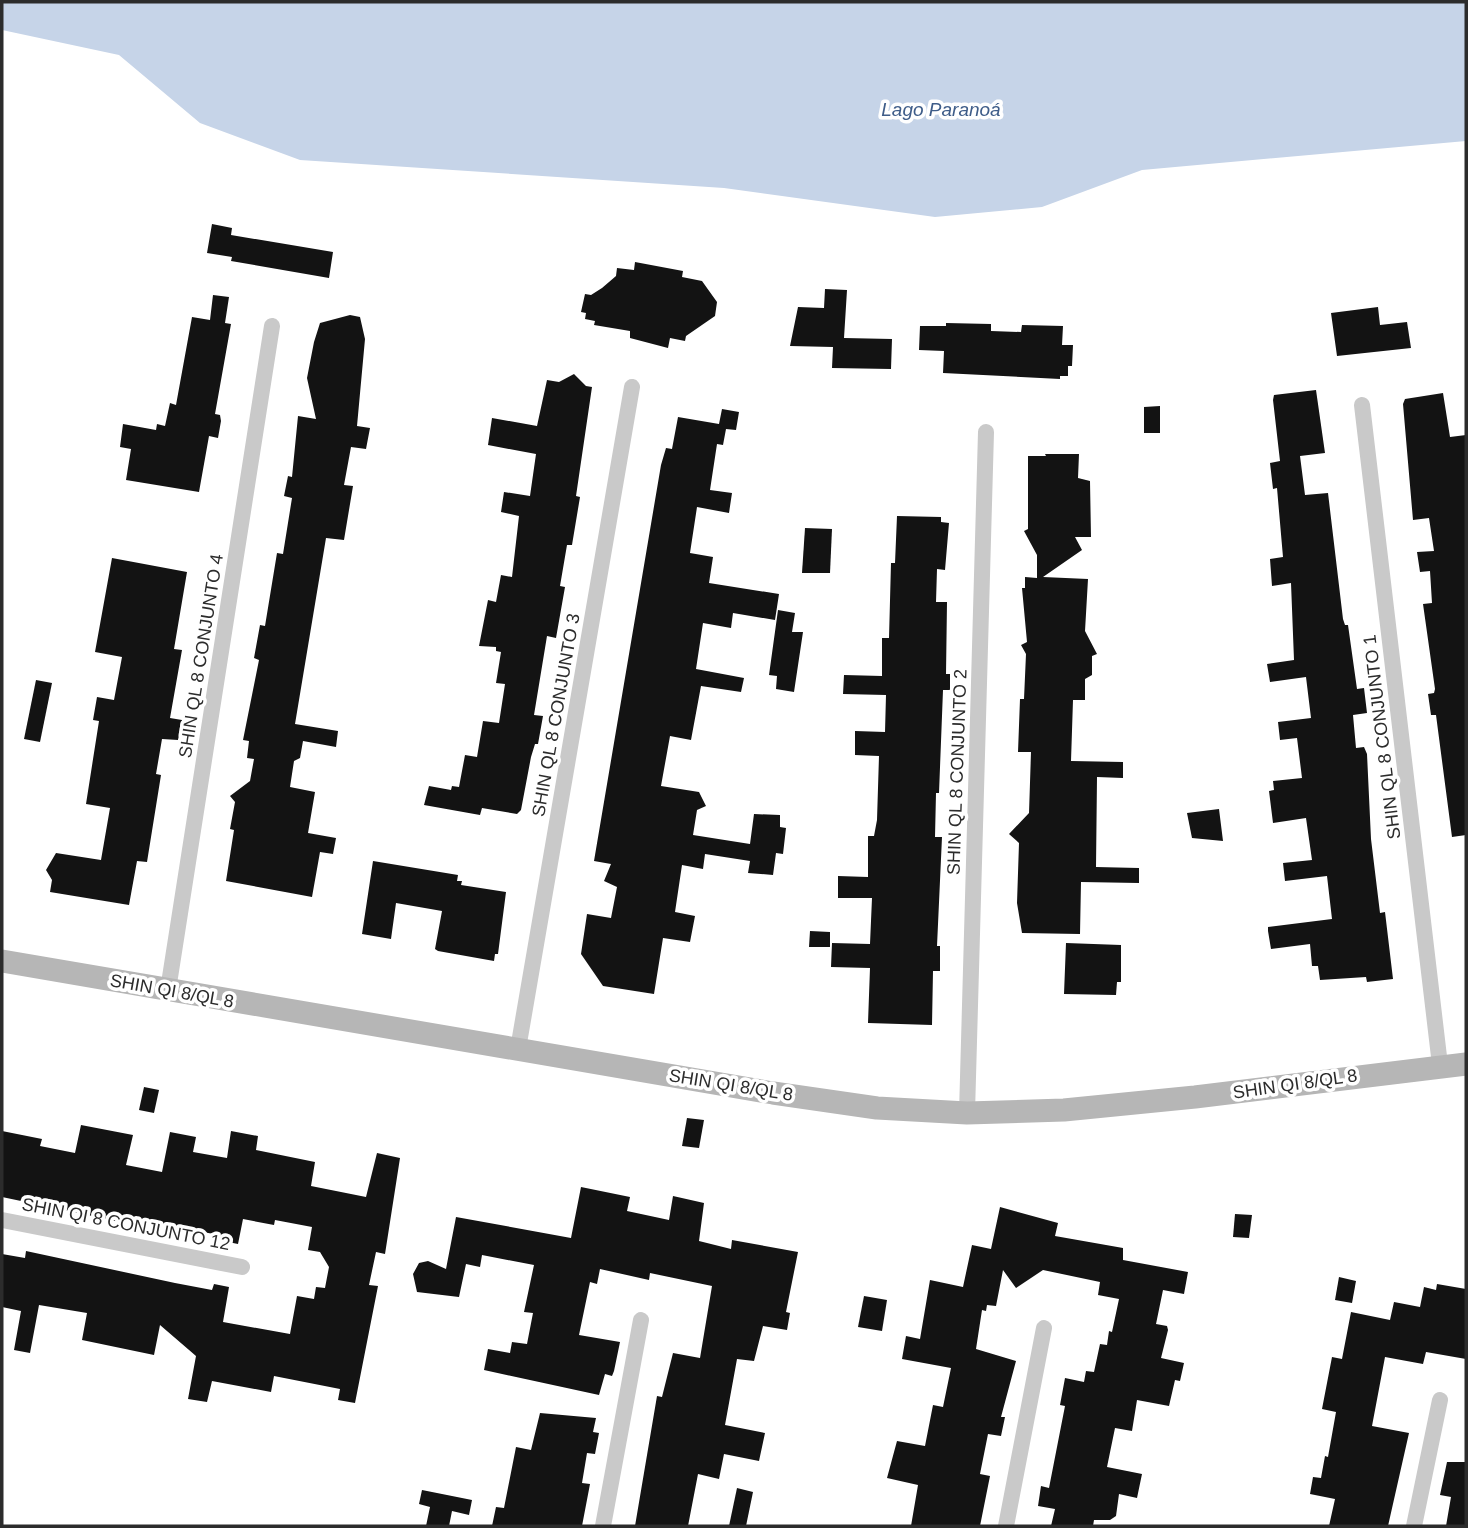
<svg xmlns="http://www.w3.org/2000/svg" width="1468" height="1528" viewBox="0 0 1468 1528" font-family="Helvetica,sans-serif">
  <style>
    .water { fill: #c6d4e8 }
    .building { fill: #131313 }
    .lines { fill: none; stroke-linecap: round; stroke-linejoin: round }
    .street { stroke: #c9c9c9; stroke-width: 16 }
    .secondary { stroke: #b6b6b6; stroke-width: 23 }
    .labels { text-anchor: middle; stroke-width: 7; stroke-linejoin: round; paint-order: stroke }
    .street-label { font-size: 18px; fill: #2c2c2c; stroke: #fff }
    .water-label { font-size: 19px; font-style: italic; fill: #3f5d89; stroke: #fff }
  </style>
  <rect width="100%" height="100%" fill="#fff"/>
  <path class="water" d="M2,2H1466V141L1142,170L1042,207L935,217L724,188L300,160L200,123L119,55L2,30Z"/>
  <g class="building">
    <path d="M212,224L232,228L231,235L333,252L329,278L231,261L232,257L207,253Z"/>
    <path d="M635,262L683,271L682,277L702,281L717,302L715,316L686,336L685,341L670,338L668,348L630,338V331L594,325L595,321L585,319L586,313L581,312L585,294L591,295L602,288L616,276L617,268L634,270Z"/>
    <path d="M825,289L847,290L844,338L892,339L891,369L832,368L833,347L790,346L798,307L824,308Z"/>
    <path d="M213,295L229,297L225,323L231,324L215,414L220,415L221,421L218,438L209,436L199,492L126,480L131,449L120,447L123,424L156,430L157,424L165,426L170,403L176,405L192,317L210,320Z"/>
    <path d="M1378,307L1380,325L1407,322L1411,348L1337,356L1331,313Z"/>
    <path d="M350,315L360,317L365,339L357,426L370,428L366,449L351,447L344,485L353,486L344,540L326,538L295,724L338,731L336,747L303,741L300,758L294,761L290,787L315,792L308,833L336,838L333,854L320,852L312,897L226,881L234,830L230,829L235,802L230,796L250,781L254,759L247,758L249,741L243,740L259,660L254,658L260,625L265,626L277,553L283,554L292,498L284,496L288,476L292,477L298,416L316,419L307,378L314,342L320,323Z"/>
    <path d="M946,323L991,324V331L1021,332L1022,325L1063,326L1062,345H1073L1072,366H1068V376H1060V379L943,373L944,351L919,350L920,326H946Z"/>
    <path d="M574,374L586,386L592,387L576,496L580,497L572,545H567L560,586L565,587L556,638L547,636L534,715L543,716L538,744H535L531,757L521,810L517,814L482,808L480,815L424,805L429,786L451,790L452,786L459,787L465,755L477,757L483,721L499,723L505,684L496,683L501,652L496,651V647L479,646L488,600L496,602L501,575L512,577L519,516L501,512L504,492L530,496L536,454L488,445L492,418L537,426L547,380L559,382Z"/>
    <path d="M1316,390L1325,453L1300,456L1305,495L1328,493L1343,619L1345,625H1348L1357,689L1364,688L1367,713L1353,715L1356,748L1364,747L1367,754L1371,839L1380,913L1385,912L1393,979L1367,982L1366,977L1320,980L1318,966H1312L1310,944L1271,949L1268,931V927L1332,919L1327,876L1285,881L1283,863L1312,860L1306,818L1273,823L1269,791L1274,790L1273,781L1302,778L1297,738L1280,740L1278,722L1311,718L1306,677L1270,682L1267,664L1294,660L1291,583L1272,586L1270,559L1283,557L1277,488L1273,489L1270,463L1280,461L1273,400L1274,395Z"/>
    <path d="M1443,393L1450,437L1466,435V835L1452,837L1436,715H1431L1428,694L1434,693L1435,689L1423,604L1432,603L1430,571L1420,572L1417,552L1434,551L1429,518L1413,520L1403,404L1405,399Z"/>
    <path d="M1160,406V433H1144V407Z"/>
    <path d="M722,409L739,412L736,430L726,429L723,445L717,444L710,490L732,493L729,513L697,507L690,553L713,557L709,583L779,594L775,620L733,613L731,628L703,623L696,669L744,678L741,692L701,686L691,740L670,736L661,786L699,792L706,806L697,810L693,835L750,844L754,814L780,815V827L786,828L783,854L776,853L773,875L748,873L750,861L705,854L703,869L682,865L675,912L695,916L690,942L663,938L654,994L603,986L581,954L587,914L611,918L617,887L604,881L611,864L594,861L661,465L666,448L672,449L678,417L719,424Z"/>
    <path d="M1045,454H1079L1078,478L1090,481L1091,537H1075L1082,550L1043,577L1088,579L1085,631L1097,654L1092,656V675L1085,679V700H1073L1071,761L1123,762V778L1097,777L1096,867L1139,868V883L1081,882L1080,934L1022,933L1017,903L1019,843L1009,834L1029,813L1031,752H1018L1020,699H1024L1026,654L1021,645L1027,642L1022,588H1025V577L1037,578V555L1024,531L1028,529V456H1046Z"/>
    <path d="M897,516L941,517V522L949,523L945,570L937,569L936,602H947L946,674H950V690H943L939,793H936L935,837H942L937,946H940V971H933L932,1025L868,1023L870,968L831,967L832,943L870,944L872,898H838V876L868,877V836H874L877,820L879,756L855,755V731L885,732L886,695L843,694L844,675L882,676V638H889L891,563H895Z"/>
    <path d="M805,528L832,529L830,573H802Z"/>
    <path d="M112,558L187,572L174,649L182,650L170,718L182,720L178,740L162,739L156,774L161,775L147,862L137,861L129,905L50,892L52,880L46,870L56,853L101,860L110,808L86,804L99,721L93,720L97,697L114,700L122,657L95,652Z"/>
    <path d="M778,610L795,613L792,632H803L794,692L776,689L777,676L769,675Z"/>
    <path d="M36,680L52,683L40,742L24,739Z"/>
    <path d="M1219,809L1223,841L1192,838L1187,813Z"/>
    <path d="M373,861L458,875L457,881H462L461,885L506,892L498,954H495L494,961L438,951L435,949L442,911L396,903L391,939L362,934Z"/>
    <path d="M810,931L830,932V947H809Z"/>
    <path d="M1066,943L1121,945V982H1117L1116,995L1064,994Z"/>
    <path d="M144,1087L159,1090L154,1113L139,1110Z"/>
    <path d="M687,1118L704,1120L699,1148L682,1146Z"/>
    <path d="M81,1125L133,1135L126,1165L162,1172L170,1132L196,1137L193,1152L227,1158L231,1131L258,1136L256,1150L315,1162L311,1186L366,1197L377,1153L400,1158L385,1254L376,1252L369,1285L378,1286L355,1403L338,1400L340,1389L274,1376L271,1392L212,1381L207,1402L188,1399L196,1356L160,1325L154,1355L82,1340L87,1313L39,1305L30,1353L14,1350L21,1311L2,1307V1254L25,1258L26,1251L175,1283L212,1290L214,1284L229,1287L223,1322L290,1334L297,1296L314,1299L316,1287L325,1288L329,1267L320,1252L308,1250L312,1227L275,1220L274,1225L243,1219L238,1244L218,1240L219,1235L117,1216L116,1221L2,1197V1131L42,1139L40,1146L75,1153Z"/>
    <path d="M581,1187L630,1197L627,1211L669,1220L673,1196L704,1203L699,1241L731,1249L732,1240L798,1252L786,1312L790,1313L787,1330L763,1326L754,1361L737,1359L725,1425L765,1433L759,1461L724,1454L719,1479L698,1474L688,1526H635L657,1396L662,1397L673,1353L700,1358L712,1286L650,1273L649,1280L600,1269L597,1284L590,1282L579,1335L620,1342L614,1371L612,1376L605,1374L599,1395L484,1370L488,1349L510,1353L512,1342L527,1344L533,1313L524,1312L534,1265L482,1255L480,1267L466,1264L459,1297L417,1292L413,1274L419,1263L428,1261L446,1269L456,1217L571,1238Z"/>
    <path d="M1000,1207L1058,1223L1055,1236L1123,1248V1260L1188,1272L1184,1294L1163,1290L1156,1324L1167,1326L1168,1330L1161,1358L1184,1363L1180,1381L1175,1380L1169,1406L1137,1400L1132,1431L1115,1428L1107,1467L1142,1474L1137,1498L1119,1494L1116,1516L1110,1520H1094L1093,1526H1051L1055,1509L1038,1506L1041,1486L1049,1488L1065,1406L1060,1405L1065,1378L1084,1382L1086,1371L1094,1372L1100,1344L1107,1345L1109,1331L1112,1332L1119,1299L1098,1295L1100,1282L1043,1270L1016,1288L1003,1270L996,1306L987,1305L986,1311L982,1310L976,1349L1016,1361L1001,1417H1005L1001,1436L988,1434L980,1474L990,1476L980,1526H911L918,1485L887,1478L897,1441L925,1446L933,1405L943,1407L951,1368L902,1359L906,1336L920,1339L930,1280L963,1287L972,1245L991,1249Z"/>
    <path d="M1235,1214L1252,1215L1249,1238L1233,1237Z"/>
    <path d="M1339,1277L1356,1281L1352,1303L1335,1300Z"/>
    <path d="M1437,1284L1466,1289V1359L1426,1352L1423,1364L1385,1357L1372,1426L1409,1433L1388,1526H1329L1335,1499L1310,1494L1313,1477L1321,1478L1325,1456L1328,1457L1336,1412L1322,1409L1332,1357L1342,1359L1351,1312L1390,1320L1394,1302L1420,1307L1424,1287L1436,1290Z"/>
    <path d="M864,1296L887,1300L882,1331L858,1327Z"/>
    <path d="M540,1413L596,1418L593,1432L599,1433L595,1454L587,1453L582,1483L590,1484L582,1526H492L496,1507L504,1508L516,1447L531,1450Z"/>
    <path d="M1447,1462H1466V1526H1446L1451,1497L1440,1495Z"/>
    <path d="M737,1488L753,1492L746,1526H729Z"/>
    <path d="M422,1490L472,1500L469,1515L452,1511L449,1526H426L430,1507L419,1504Z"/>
  </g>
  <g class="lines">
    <g class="street">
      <path d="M1362,405L1440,1065"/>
      <path d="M168,990L272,326"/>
      <path d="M518,1049L632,387"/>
      <path d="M967,1113L986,432"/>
      <path d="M2,1220L242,1267"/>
      <path d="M603,1526L641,1320"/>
      <path d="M1006,1526L1044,1328"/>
      <path d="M1414,1526L1440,1400"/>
    </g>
    <path class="secondary" d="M2,961L773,1093L877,1108L967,1113L1064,1110L1195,1097L1466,1064"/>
  </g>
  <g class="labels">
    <g class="street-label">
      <text transform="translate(201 656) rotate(-81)" y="6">SHIN QL 8 CONJUNTO 4</text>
      <text transform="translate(556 715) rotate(-80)" y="6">SHIN QL 8 CONJUNTO 3</text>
      <text transform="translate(1382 737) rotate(-97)" y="6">SHIN QL 8 CONJUNTO 1</text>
      <text transform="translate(957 772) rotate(-88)" y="6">SHIN QL 8 CONJUNTO 2</text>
      <text transform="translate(172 991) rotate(10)" y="6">SHIN QI 8/QL 8</text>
      <text transform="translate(1295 1084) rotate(-8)" y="6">SHIN QI 8/QL 8</text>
      <text transform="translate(731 1085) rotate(9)" y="6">SHIN QI 8/QL 8</text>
      <text transform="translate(126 1224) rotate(11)" y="6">SHIN QI 8 CONJUNTO 12</text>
    </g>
    <g class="water-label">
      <text x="941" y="116">Lago Paranoá</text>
    </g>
  </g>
  <rect width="1468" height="1528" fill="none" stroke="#2c2c2c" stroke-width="7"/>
</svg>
